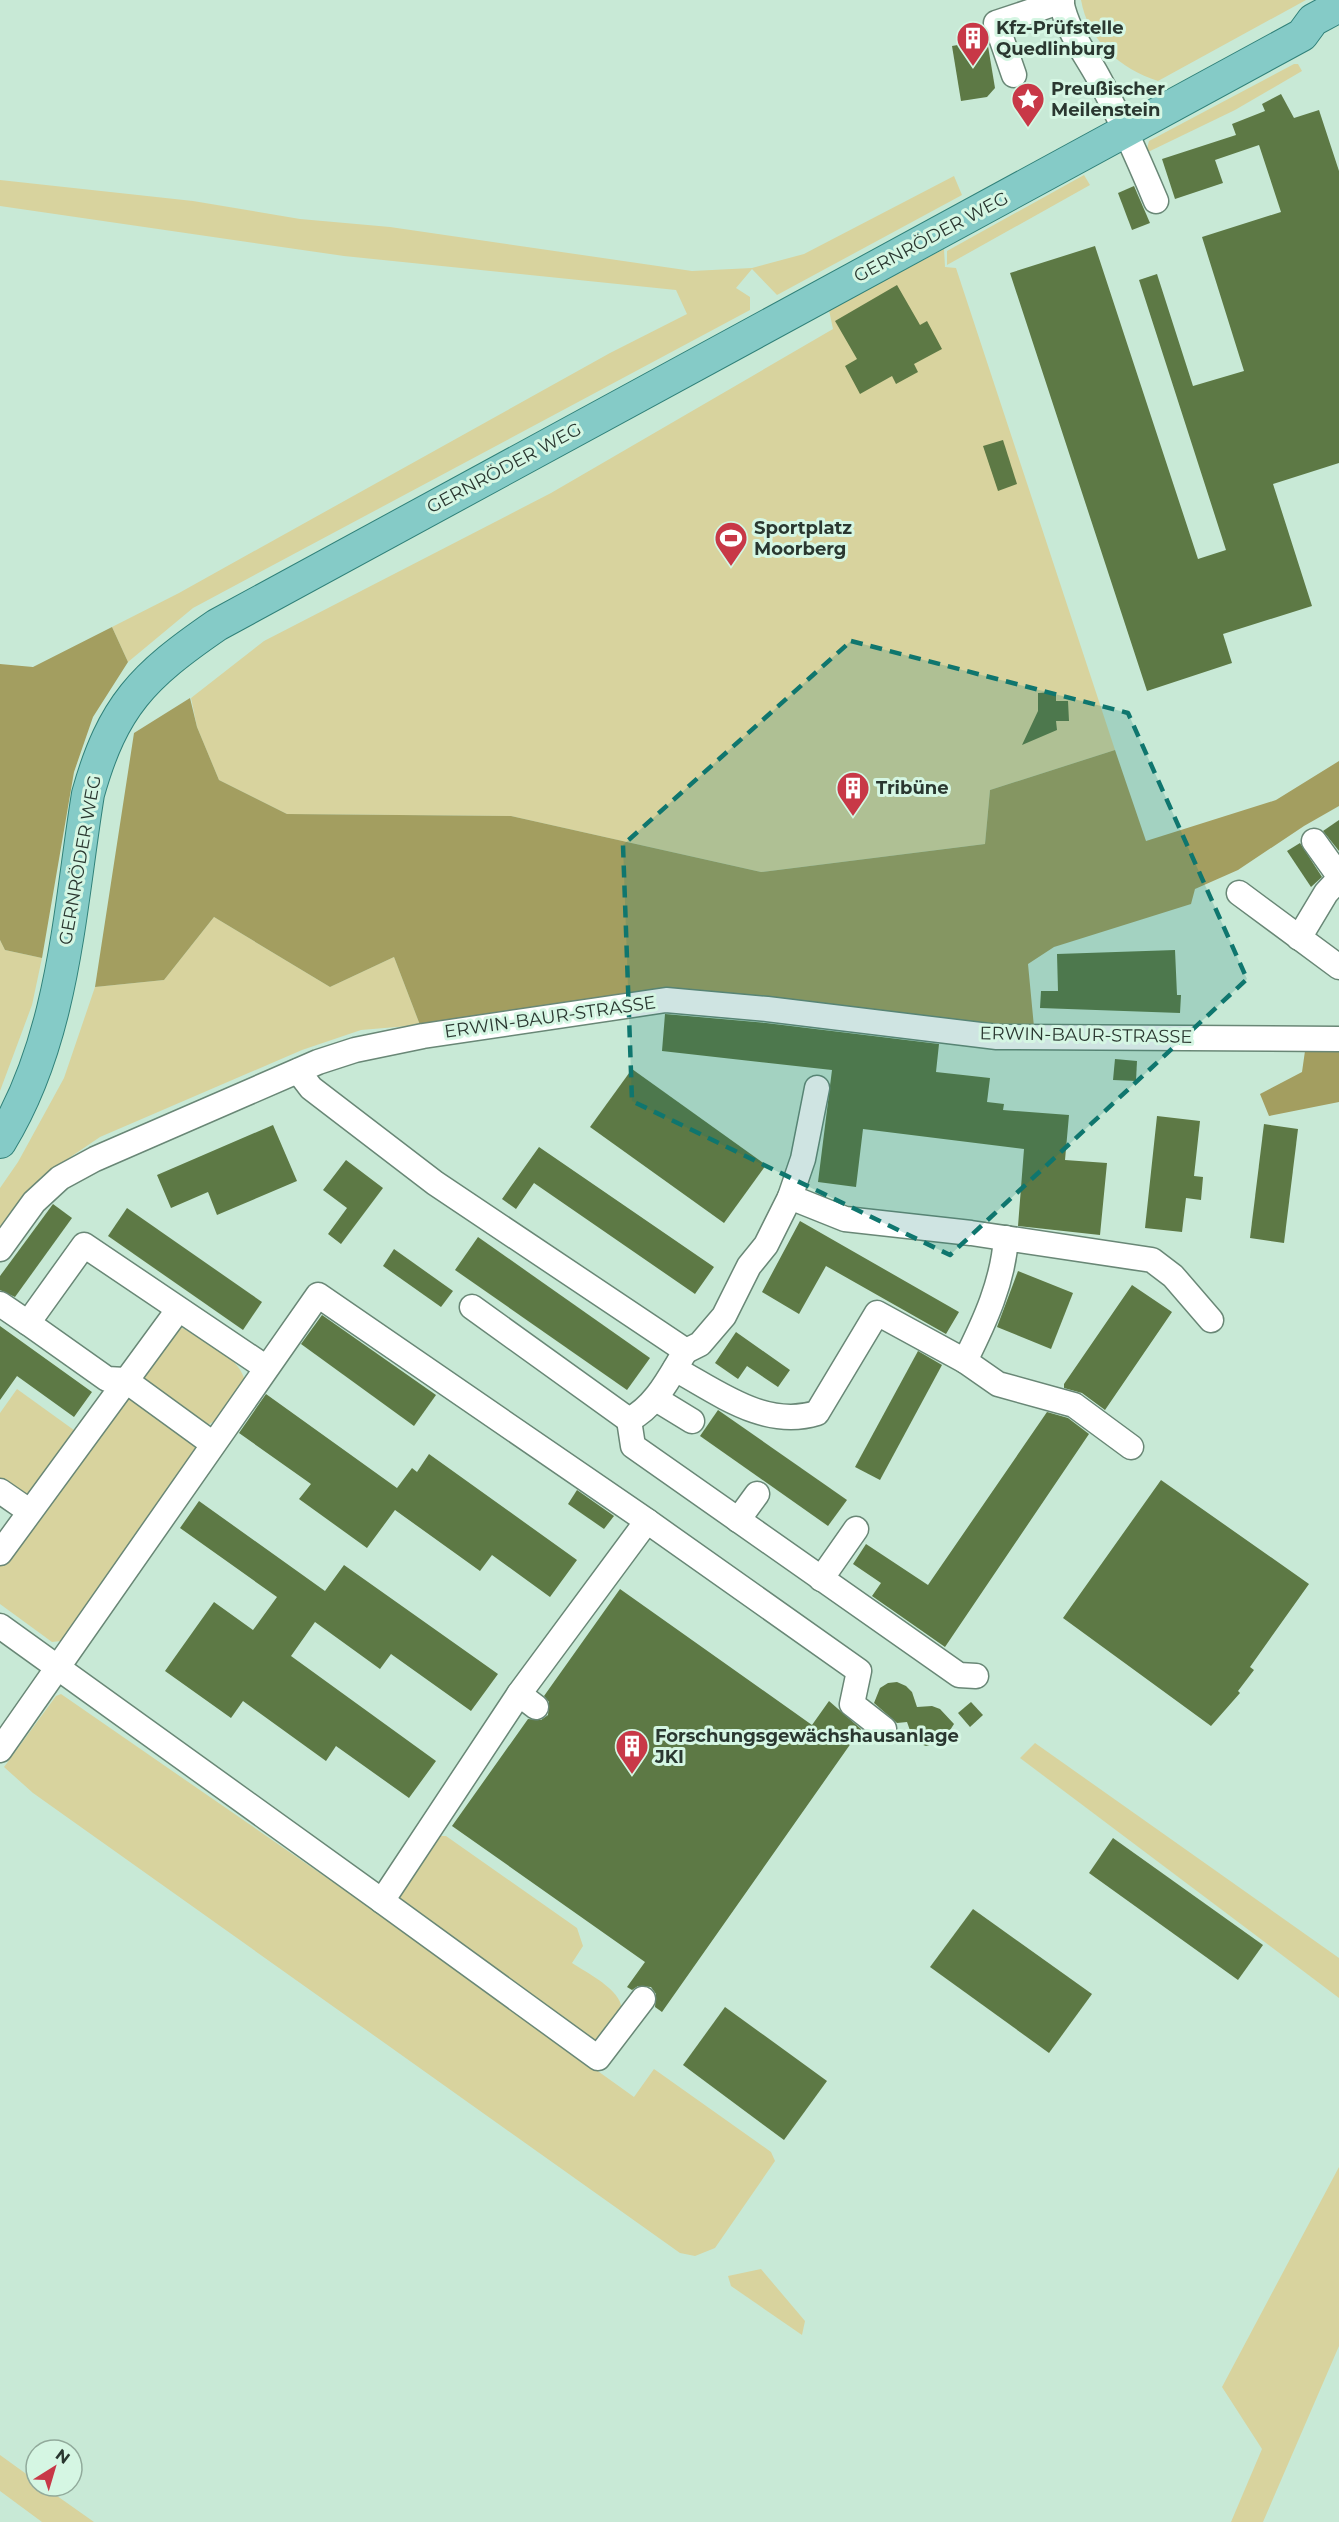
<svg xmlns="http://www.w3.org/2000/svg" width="1339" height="2522" viewBox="0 0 1339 2522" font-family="Montserrat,sans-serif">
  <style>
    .green { fill: #d8d39e }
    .forest { fill: #a39e60 }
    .building { fill: #5d7945 }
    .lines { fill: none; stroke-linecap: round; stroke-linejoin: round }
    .minor-casing { stroke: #698776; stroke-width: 27 }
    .major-casing { stroke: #308179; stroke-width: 34 }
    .minor { stroke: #fff; stroke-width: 24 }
    .major { stroke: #85cbc7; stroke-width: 32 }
    .marked { fill: #0f766e; fill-opacity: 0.2; stroke: #0f766e; stroke-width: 4.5; stroke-dasharray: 12 8; stroke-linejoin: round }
    .labels { text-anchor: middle; stroke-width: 6; stroke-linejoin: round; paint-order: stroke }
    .poi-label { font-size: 18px; font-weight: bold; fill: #2a3730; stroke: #d5f6e3; text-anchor: start }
    .street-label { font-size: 18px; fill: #2a3730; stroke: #d5f6e3 }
  </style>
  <rect width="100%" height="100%" fill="#c8e9d6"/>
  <g class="green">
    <path d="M1081,0H1306L1158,81C1120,69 1088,40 1081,0Z"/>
    <path d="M1294,64H1298L1302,71L1235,110L1146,153L1149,141Z"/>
    <path d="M1084,175L1090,185L947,265V251Z"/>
    <path d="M954,176L962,195L777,295L752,269L736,288L750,297V310L193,608L128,662L112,627L179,593L610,353L687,314L676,290L344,256L0,206V180L193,201L300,219L390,227L692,271L752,268L804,254Z"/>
    <path d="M944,249L945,267L956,268L1115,750L990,790L985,844L761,872L511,816L287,814L219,780L197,727L191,698L264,641L551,493L833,329L829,310Z"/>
    <path d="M214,917L330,987L394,957L420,1025L361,1030L302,1050L100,1137L41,1177L0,1230V1188L18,1162L64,1078L95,987L164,980Z"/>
    <path d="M0,940L5,950L42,958L32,1005L0,1091Z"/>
    <path d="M183,1328C202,1341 237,1355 244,1378C234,1394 224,1422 203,1426L142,1381V1374L176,1329Z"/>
    <path d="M17,1389L78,1433L27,1498L0,1481V1413Z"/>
    <path d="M131,1393L196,1443L193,1454L61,1641L52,1642L0,1604V1564Z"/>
    <path d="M61,1694L369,1907L634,2097L654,2069L771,2152L775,2161L715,2248L695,2256L680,2253L33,1793L4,1767L56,1696Z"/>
    <path d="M1035,1743L1339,1958V1998L1020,1758Z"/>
    <path d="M438,1836H446L577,1928L583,1946L572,1963C587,1973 630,1994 620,2015C616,2025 606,2034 600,2043L593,2044L405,1908L399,1898L401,1888Z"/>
    <path d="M1339,2167V2346L1263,2522H1231L1262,2449L1222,2387Z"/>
    <path d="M761,2269L805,2321L802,2335L731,2286L728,2276Z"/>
    <path d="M0,2455L36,2481V2486H43L94,2522H42L0,2491Z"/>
  </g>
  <g class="forest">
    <path d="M112,627L128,662L93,717L74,772L42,958L5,950L0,940V664L33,667Z"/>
    <path d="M190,698L197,727L219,780L287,814L511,816L761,872L985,844L990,790L1115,750L1146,841L1276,800L1339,761V806L1304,826L1238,870L1195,889L1191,904L1054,947L1028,964L1034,1027L647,992L420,1025L394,957L330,987L214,917L164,980L95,987L134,733Z"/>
    <path d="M1305,1051L1339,1052V1102L1269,1116L1260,1094L1302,1072Z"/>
  </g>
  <g class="building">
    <path d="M987,40L995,88L987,97L961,101L952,46Z"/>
    <path d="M1281,94L1294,118L1319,110L1339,171V463L1273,484L1312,606L1223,634L1232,663L1147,691L1010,273L1095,246L1198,559L1226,550L1139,280L1157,274L1193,386L1244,371L1202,237L1281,212L1259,145L1215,160L1223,183L1175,199L1162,159L1236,135L1232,124L1265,111L1262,104Z"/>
    <path d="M1134,186L1150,223L1132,230L1118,193Z"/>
    <path d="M897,285L920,325L927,321L942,349L914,364L918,372L896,384L892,376L860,394L845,366L857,359L835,321Z"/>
    <path d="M1003,440L1017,484L998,491L983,446Z"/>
    <path d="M1056,692V701H1068L1069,721H1056L1057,730L1022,745L1038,711V693Z"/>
    <path d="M1339,820V851L1323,831Z"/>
    <path d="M1300,843L1322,877L1311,887L1287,851Z"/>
    <path d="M1175,950L1177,995H1181L1180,1013L1040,1008L1041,991H1058L1057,954Z"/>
    <path d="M665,1014L766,1023L939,1044L936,1072L990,1078L987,1102L1004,1104L1003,1110L1069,1115L1065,1160L1107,1163L1100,1235L1018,1226L1024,1149L863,1129L856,1187L818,1182L832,1070L662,1051Z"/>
    <path d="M1115,1059L1137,1061L1136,1081L1113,1080Z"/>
    <path d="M632,1069L766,1165L724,1223L590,1127Z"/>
    <path d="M1157,1116L1200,1121L1194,1176L1203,1177L1201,1200L1186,1198L1182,1232L1145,1228Z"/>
    <path d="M1264,1124L1298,1129L1284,1243L1250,1238Z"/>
    <path d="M273,1125L297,1181L217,1215L208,1192L171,1208L157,1175Z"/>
    <path d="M539,1147L714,1267L695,1294L534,1183L516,1209L502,1199Z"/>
    <path d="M346,1160L383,1188L341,1244L328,1234L347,1208L323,1190Z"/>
    <path d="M53,1204L72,1218L15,1297L0,1290V1276Z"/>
    <path d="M127,1208L262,1302L243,1330L108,1236Z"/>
    <path d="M800,1221L959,1312L946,1334L826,1266L799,1314L762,1292Z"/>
    <path d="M478,1237L650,1358L627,1390L455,1270Z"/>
    <path d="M394,1249L453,1291L441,1307L383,1266Z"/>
    <path d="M1018,1271L1073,1293L1051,1349L997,1327Z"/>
    <path d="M1132,1285L1172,1312L1105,1410L1082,1393L1064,1388V1384Z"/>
    <path d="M322,1315L436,1395L414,1426L301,1344Z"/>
    <path d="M0,1326L92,1392L74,1417L17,1376L0,1400Z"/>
    <path d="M736,1332L790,1370L778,1387L747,1366L738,1379L715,1363Z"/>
    <path d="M918,1351L942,1365L880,1480L855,1467Z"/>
    <path d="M266,1394L397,1488L412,1468L417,1472L429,1454L577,1560L550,1597L492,1555L480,1571L395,1510L367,1548L299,1499L311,1484L239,1433Z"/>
    <path d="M718,1410L847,1500L828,1526L700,1436Z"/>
    <path d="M1047,1412L1068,1418L1089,1434L945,1647L872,1596L881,1583L853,1564L866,1544L928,1585Z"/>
    <path d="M1161,1480L1309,1584L1250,1667L1254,1670L1238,1691L1240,1693L1211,1726L1063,1618Z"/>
    <path d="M577,1490L614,1516L604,1529L568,1504Z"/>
    <path d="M199,1501L325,1591L344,1565L498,1674L471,1711L391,1654L380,1669L315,1622L291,1656L436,1761L409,1798L336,1746L326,1761L243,1701L231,1718L165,1671L214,1602L253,1630L277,1597L180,1528Z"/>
    <path d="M620,1589L812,1725L829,1701L861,1729L662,2012L655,2007L656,1994L651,1987L638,1986L632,1990L627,1987L645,1962L452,1826L528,1719L541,1720L548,1715L549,1702L544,1696Z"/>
    <path d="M897,1682L906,1686L912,1692L917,1707L932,1706L940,1709L954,1724L943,1741L926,1746L918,1743L912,1736L907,1722L897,1723L874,1703L880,1688L888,1683Z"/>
    <path d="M971,1702L983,1715L970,1727L958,1713Z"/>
    <path d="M1113,1838L1263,1945L1238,1980L1089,1873Z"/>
    <path d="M973,1909L1092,1994L1049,2053L930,1967Z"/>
    <path d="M725,2007L827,2081L784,2140L683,2065Z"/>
  </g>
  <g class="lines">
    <defs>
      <g id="minor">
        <path d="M1061,0C1066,29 1083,50 1097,75C1119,115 1138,158 1156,201"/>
        <path d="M1014,75L996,23L1062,1"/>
        <path d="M1314,841L1339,876"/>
        <path d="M1239,893L1339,967"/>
        <path d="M1299,938L1326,893L1339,879"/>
        <path d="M298,1071L311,1088L435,1183L686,1351L700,1344L724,1316L749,1266L766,1245L790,1197"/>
        <path d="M817,1088L803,1159L790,1197L845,1219L971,1233L1152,1260L1173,1276L1211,1320"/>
        <path d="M0,1249L34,1202L60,1178L95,1159L318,1062L355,1050L423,1036L666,1000L767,1009L997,1037L1339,1039"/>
        <path d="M0,1304L28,1323L84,1245L265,1367"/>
        <path d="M472,1307L629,1420C655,1406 668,1380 683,1355"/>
        <path d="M28,1323L107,1379L125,1380L213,1444"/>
        <path d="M965,1361L998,1384L1074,1405L1131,1447"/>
        <path d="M675,1369C719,1393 765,1429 817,1413L877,1313L965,1361C985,1321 1003,1282 1006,1238"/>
        <path d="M656,1399L692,1421"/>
        <path d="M629,1420L633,1446L959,1675L976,1676"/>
        <path d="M0,1491L29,1511"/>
        <path d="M738,1520L757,1494"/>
        <path d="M0,1553L178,1310"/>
        <path d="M821,1579L856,1529"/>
        <path d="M0,1626L382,1901"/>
        <path d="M519,1694L382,1901L598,2058L643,1999"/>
        <path d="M536,1707L519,1694L647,1521"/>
        <path d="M0,1750L318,1295L647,1521L859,1671L852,1704L884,1729"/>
      </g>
      <path id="major" d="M0,1142C64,1038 69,912 88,794C113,705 143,676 217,625L1302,35L1313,20L1339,6"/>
    </defs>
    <use href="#minor" class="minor-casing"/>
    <use href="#major" class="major-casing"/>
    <use href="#minor" class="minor"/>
    <use href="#major" class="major"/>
  </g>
  <path class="marked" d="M851,641L1128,713L1247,979L950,1255L632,1101L623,845Z"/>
  <defs>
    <symbol id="building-pin" viewBox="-11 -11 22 30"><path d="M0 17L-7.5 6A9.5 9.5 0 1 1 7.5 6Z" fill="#c83847" stroke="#d5f6e3"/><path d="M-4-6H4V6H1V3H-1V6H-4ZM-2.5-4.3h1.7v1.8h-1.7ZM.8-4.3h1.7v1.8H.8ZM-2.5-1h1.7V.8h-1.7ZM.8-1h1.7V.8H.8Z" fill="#fff"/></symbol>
    <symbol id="sight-pin" viewBox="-11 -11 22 30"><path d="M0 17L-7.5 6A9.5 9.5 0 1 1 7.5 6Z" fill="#c83847" stroke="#d5f6e3"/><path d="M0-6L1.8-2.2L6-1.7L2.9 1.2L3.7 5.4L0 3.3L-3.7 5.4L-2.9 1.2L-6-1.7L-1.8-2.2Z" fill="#fff"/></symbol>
    <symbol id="stadium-pin" viewBox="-11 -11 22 30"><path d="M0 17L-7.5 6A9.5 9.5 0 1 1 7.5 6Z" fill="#c83847" stroke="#d5f6e3"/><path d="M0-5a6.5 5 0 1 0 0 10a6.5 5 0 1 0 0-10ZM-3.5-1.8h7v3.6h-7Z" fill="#fff"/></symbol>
  </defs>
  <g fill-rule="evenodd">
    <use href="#building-pin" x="954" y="19" width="38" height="52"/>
    <use href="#sight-pin" x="1009" y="80" width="38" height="52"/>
    <use href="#stadium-pin" x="712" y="519" width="38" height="52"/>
    <use href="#building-pin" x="834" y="769" width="38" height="52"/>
    <use href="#building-pin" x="613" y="1727" width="38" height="52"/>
  </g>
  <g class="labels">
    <g class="poi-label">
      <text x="996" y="34">Kfz-Prüfstelle<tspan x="996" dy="21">Quedlinburg</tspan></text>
      <text x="1051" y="95">Preußischer<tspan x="1051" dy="21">Meilenstein</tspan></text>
      <text x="754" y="534">Sportplatz<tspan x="754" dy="21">Moorberg</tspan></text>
      <text x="876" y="794">Tribüne</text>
      <text x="655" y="1742">Forschungsgewächshausanlage<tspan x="655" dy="21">JKI</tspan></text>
    </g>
    <g class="street-label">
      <text transform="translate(931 237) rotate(-28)" y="6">GERNRÖDER WEG</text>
      <text transform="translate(504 468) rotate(-28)" y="6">GERNRÖDER WEG</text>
      <text transform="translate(80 860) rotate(-80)" y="6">GERNRÖDER WEG</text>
      <text transform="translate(550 1017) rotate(-8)" y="6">ERWIN-BAUR-STRASSE</text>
      <text transform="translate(1086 1035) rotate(1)" y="6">ERWIN-BAUR-STRASSE</text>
    </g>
  </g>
  <g transform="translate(54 2468) rotate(37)"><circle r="28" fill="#d5f6e3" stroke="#91aa9b" stroke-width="1.5"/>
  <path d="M0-4.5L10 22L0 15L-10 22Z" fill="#c83847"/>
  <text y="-9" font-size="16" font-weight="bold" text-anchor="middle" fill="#2a3730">N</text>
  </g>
</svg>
